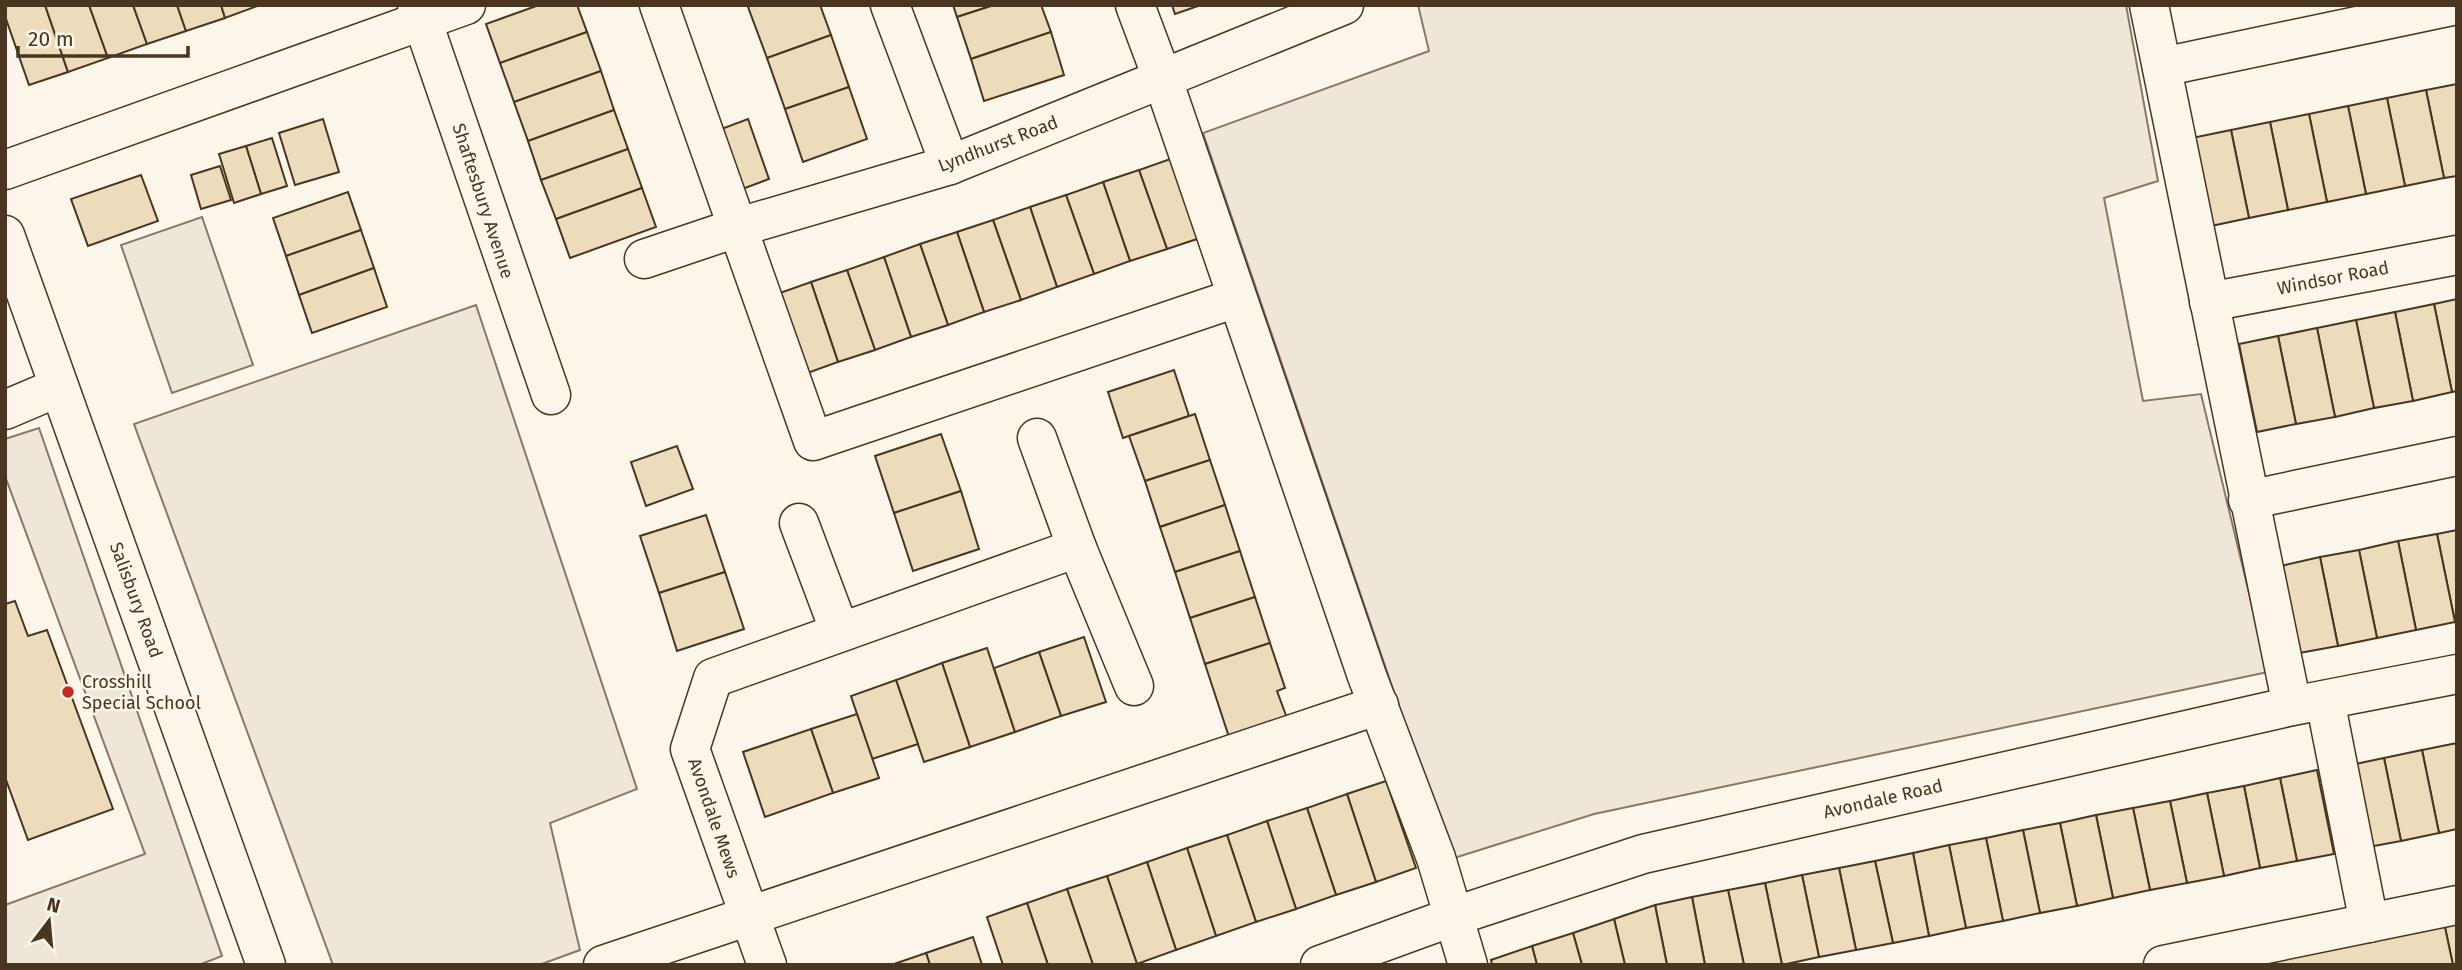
<svg xmlns="http://www.w3.org/2000/svg" width="2462" height="970" viewBox="0 0 2462 970" font-family="'Fira Sans',sans-serif">
  <style>
    .green { fill: #ede6d9; stroke: #887966; stroke-width: 2 }
    .parking { fill: #ede7d9; stroke: #887966; stroke-width: 2 }
    .building { fill: #ecdcbc; stroke: #4a3520; stroke-width: 2 }
    .lines { fill: none; stroke-linecap: round; stroke-linejoin: round }
    .minor-casing { stroke: #4a3520; stroke-width: 41 }
    .minor { stroke: #fbf6e9; stroke-width: 38 }
    .poi-dot { fill: #c62828; stroke: #fbf6e9; stroke-width: 2.5 }
    .labels { text-anchor: middle; stroke-width: 5; stroke-linejoin: round; paint-order: stroke }
    .street-label { font-size: 18px; fill: #4a3520; stroke: #fbf6e9 }
    .poi-label { font-size: 18px; fill: #4a3520; stroke: #fbf6e9; text-anchor: start }
  </style>
  <rect width="100%" height="100%" fill="#fbf6e9"/>
  <g class="green">
    <path d="M1418,5H2126L2158,181L2104,198L2143,401L2201,394L2268,672L1594,814L1451,859L1203,133L1429,51Z"/>
    <path d="M476,305L637,789L550,823L580,950L539,965H333L134,424Z"/>
    <path d="M39,428L222,956L199,965H5V905L145,854L5,476V439Z"/>
  </g>
  <path class="parking" d="M202,217L253,365L172,393L121,245Z"/>
  <g class="building">
    <path d="M5,5H45L68,72L29,85L5,16Z"/>
    <path d="M45,5H89L108,58L68,72Z"/>
    <path d="M89,5H133L147,44L108,58Z"/>
    <path d="M133,5H177L186,31L147,44Z"/>
    <path d="M177,5H221L225,18L186,31Z"/>
    <path d="M221,5H260L225,18Z"/>
    <path d="M539,5H577L587,32L500,63L486,24Z"/>
    <path d="M752,5H820L831,35L767,58L748,7Z"/>
    <path d="M953,5H994L957,17Z"/>
    <path d="M994,5H1041L1051,32L971,59L957,17Z"/>
    <path d="M1172,5H1201L1175,14Z"/>
    <path d="M587,32L601,71L514,102L500,63Z"/>
    <path d="M1051,32L1064,75L984,101L971,59Z"/>
    <path d="M831,35L849,87L785,109L767,58Z"/>
    <path d="M601,71L614,110L528,141L514,102Z"/>
    <path d="M2457,84V176L2444,178L2426,90Z"/>
    <path d="M849,87L867,139L803,162L785,109Z"/>
    <path d="M2426,90L2444,178L2405,186L2387,98Z"/>
    <path d="M2387,98L2405,186L2366,194L2348,106Z"/>
    <path d="M2348,106L2366,194L2327,202L2309,114Z"/>
    <path d="M614,110L628,149L541,180L528,141Z"/>
    <path d="M2309,114L2327,202L2288,210L2270,122Z"/>
    <path d="M323,119L339,172L295,185L279,133Z"/>
    <path d="M748,119L769,179L737,191L716,131Z"/>
    <path d="M2270,122L2288,210L2249,218L2231,130Z"/>
    <path d="M2231,130L2249,218L2211,226L2192,138Z"/>
    <path d="M272,138L287,186L261,194L246,146Z"/>
    <path d="M246,146L261,194L234,203L219,154Z"/>
    <path d="M628,149L642,188L556,219L541,180Z"/>
    <path d="M1176,157L1203,237L1167,249L1139,170Z"/>
    <path d="M220,166L231,200L201,209L191,175Z"/>
    <path d="M1139,170L1167,249L1130,261L1103,182Z"/>
    <path d="M141,175L158,221L88,246L71,199Z"/>
    <path d="M1103,182L1130,261L1094,274L1066,195Z"/>
    <path d="M642,188L656,227L570,258L556,219Z"/>
    <path d="M348,192L361,230L286,256L273,218Z"/>
    <path d="M1066,195L1094,274L1057,287L1030,207Z"/>
    <path d="M1030,207L1057,287L1021,300L993,220Z"/>
    <path d="M993,220L1021,300L984,312L957,232Z"/>
    <path d="M361,230L374,268L299,295L286,256Z"/>
    <path d="M957,232L984,312L948,325L920,244Z"/>
    <path d="M920,244L948,325L911,337L884,257Z"/>
    <path d="M884,257L911,337L875,350L847,270Z"/>
    <path d="M374,268L387,307L312,333L299,295Z"/>
    <path d="M847,270L875,350L838,362L811,282Z"/>
    <path d="M811,282L838,362L802,375L774,295Z"/>
    <path d="M2457,299V391L2452,392L2434,304Z"/>
    <path d="M2434,304L2452,392L2413,401L2395,312Z"/>
    <path d="M2395,312L2413,401L2374,408L2356,320Z"/>
    <path d="M2356,320L2374,408L2335,417L2317,328Z"/>
    <path d="M2317,328L2335,417L2296,424L2278,336Z"/>
    <path d="M2278,336L2296,424L2257,432L2239,344Z"/>
    <path d="M1174,370L1189,416L1123,438L1108,392Z"/>
    <path d="M1195,414L1210,460L1145,481L1129,436Z"/>
    <path d="M941,434L961,491L894,513L875,456Z"/>
    <path d="M677,446L693,489L646,506L631,462Z"/>
    <path d="M1210,460L1225,505L1160,527L1145,481Z"/>
    <path d="M961,491L979,549L913,571L894,513Z"/>
    <path d="M1225,505L1240,551L1175,572L1160,527Z"/>
    <path d="M706,515L725,572L659,593L640,536Z"/>
    <path d="M2457,530V621L2455,622L2437,534Z"/>
    <path d="M2437,534L2455,622L2416,630L2398,541Z"/>
    <path d="M2398,541L2416,630L2377,638L2359,550Z"/>
    <path d="M2359,550L2377,638L2338,646L2320,557Z"/>
    <path d="M1240,551L1255,597L1190,618L1175,572Z"/>
    <path d="M2320,557L2338,646L2299,653L2281,566Z"/>
    <path d="M725,572L744,629L677,651L659,593Z"/>
    <path d="M1255,597L1270,643L1205,664L1190,618Z"/>
    <path d="M15,601L28,636L47,630L113,809L28,840L5,777V604Z"/>
    <path d="M1084,637L1106,702L1061,716L1039,652Z"/>
    <path d="M1270,643L1285,688L1277,691L1287,718L1229,737L1205,664Z"/>
    <path d="M987,648L1015,732L970,747L942,663Z"/>
    <path d="M1039,652L1061,716L1015,732L994,668Z"/>
    <path d="M942,663L970,747L924,762L896,680Z"/>
    <path d="M896,680L918,744L872,759L851,696Z"/>
    <path d="M857,714L879,778L833,793L811,729Z"/>
    <path d="M811,729L833,793L765,817L743,752Z"/>
    <path d="M2457,743V829L2439,833L2422,750Z"/>
    <path d="M2422,750L2439,833L2401,841L2384,758Z"/>
    <path d="M2384,758L2401,841L2363,848L2346,766Z"/>
    <path d="M2317,770L2334,854L2297,861L2280,778Z"/>
    <path d="M2280,778L2297,861L2260,868L2244,786Z"/>
    <path d="M1386,781L1416,868L1376,882L1347,794Z"/>
    <path d="M2244,786L2260,868L2224,876L2207,793Z"/>
    <path d="M2207,793L2224,876L2187,883L2170,801Z"/>
    <path d="M1347,794L1376,882L1336,895L1307,808Z"/>
    <path d="M2170,801L2187,883L2150,890L2133,808Z"/>
    <path d="M1307,808L1336,895L1296,909L1267,821Z"/>
    <path d="M2133,808L2150,890L2113,898L2096,815Z"/>
    <path d="M2096,815L2113,898L2077,906L2060,823Z"/>
    <path d="M1267,821L1296,909L1256,922L1227,835Z"/>
    <path d="M2060,823L2077,906L2040,913L2023,830Z"/>
    <path d="M2023,830L2040,913L2003,921L1986,838Z"/>
    <path d="M1227,835L1256,922L1216,936L1187,848Z"/>
    <path d="M1986,838L2003,921L1966,928L1949,845Z"/>
    <path d="M1949,845L1966,928L1929,936L1913,853Z"/>
    <path d="M1187,848L1216,936L1176,950L1147,862Z"/>
    <path d="M1913,853L1929,936L1893,943L1875,861Z"/>
    <path d="M1875,861L1893,943L1856,950L1839,868Z"/>
    <path d="M1147,862L1176,950L1137,964L1107,876Z"/>
    <path d="M1839,868L1856,950L1819,957L1802,875Z"/>
    <path d="M1802,875L1819,957L1782,965L1765,883Z"/>
    <path d="M1107,876L1137,964L1134,965H1093L1067,889Z"/>
    <path d="M1765,883L1782,965H1744L1728,890Z"/>
    <path d="M1067,889L1093,965H1048L1027,903Z"/>
    <path d="M1728,890L1744,965H1705L1692,897Z"/>
    <path d="M1692,897L1705,965H1667L1655,905Z"/>
    <path d="M1027,903L1048,965H1003L987,917Z"/>
    <path d="M1655,905L1667,965H1625L1614,919Z"/>
    <path d="M2457,916V965H2453L2443,918Z"/>
    <path d="M2443,918L2453,965H2210Z"/>
    <path d="M1614,919L1625,965H1582L1573,933Z"/>
    <path d="M1573,933L1582,965H1537L1532,946Z"/>
    <path d="M973,937L982,965H930L926,953Z"/>
    <path d="M1532,946L1537,965H1492L1491,960Z"/>
    <path d="M926,953L930,965H891Z"/>
  </g>
  <g class="lines">
    <defs>
      <g id="minor">
        <path d="M417,5L551,395"/>
        <path d="M659,5L813,441L1236,298"/>
        <path d="M890,5L950,165"/>
        <path d="M1135,5L1163,80L1367,676L1436,858L1468,965"/>
        <path d="M2149,5L2292,706"/>
        <path d="M2162,67L2457,5"/>
        <path d="M5,170L466,5"/>
        <path d="M5,235L266,965"/>
        <path d="M644,259L739,227L950,165L1344,5"/>
        <path d="M2209,302L2457,255"/>
        <path d="M5,410L59,387"/>
        <path d="M2248,500L2457,456"/>
        <path d="M799,523L840,632"/>
        <path d="M1077,548L1134,686"/>
        <path d="M2325,700L2369,923"/>
        <path d="M603,965L1379,705"/>
        <path d="M767,965L690,749L713,678L1077,548L1037,438"/>
        <path d="M1320,965L1455,916L1643,854L2292,706L2457,674"/>
        <path d="M2163,965L2457,905"/>
      </g>
    </defs>
    <use href="#minor" class="minor-casing"/>
    <use href="#minor" class="minor"/>
  </g>
  <circle class="poi-dot" cx="68" cy="692" r="7"/>
  <g class="labels">
    <g class="street-label">
      <text transform="translate(998 144) rotate(-21)" y="6">Lyndhurst Road</text>
      <text transform="translate(483 201) rotate(72)" y="6">Shaftesbury Avenue</text>
      <text transform="translate(2333 278) rotate(-11)" y="6">Windsor Road</text>
      <text transform="translate(136 600) rotate(70)" y="6">Salisbury Road</text>
      <text transform="translate(1883 799) rotate(-13)" y="6">Avondale Road</text>
      <text transform="translate(714 818) rotate(71)" y="6">Avondale Mews</text>
    </g>
    <g class="poi-label">
      <text x="82" y="688">Crosshill<tspan x="82" dy="21">Special School</tspan></text>
    </g>
  </g>
  <rect width="2462" height="970" fill="none" stroke="#4a3520" stroke-width="14"/>
  <g transform="translate(49 921) rotate(16)" stroke="#fbf6e9" stroke-width="5" paint-order="stroke">
  <path d="M0-5L12 26L0 18L-12 26Z" fill="#4a3520"/>
  <text y="-10" font-size="19" font-weight="bold" text-anchor="middle" fill="#4a3520">N</text>
  </g>
  <path d="M18 46v10h170v-10" fill="none" stroke="#4a3520" stroke-width="3.5"/>
  <text x="28" y="46" font-size="21" fill="#4a3520" stroke="#fbf6e9" stroke-width="5" paint-order="stroke">20 m</text>
</svg>
